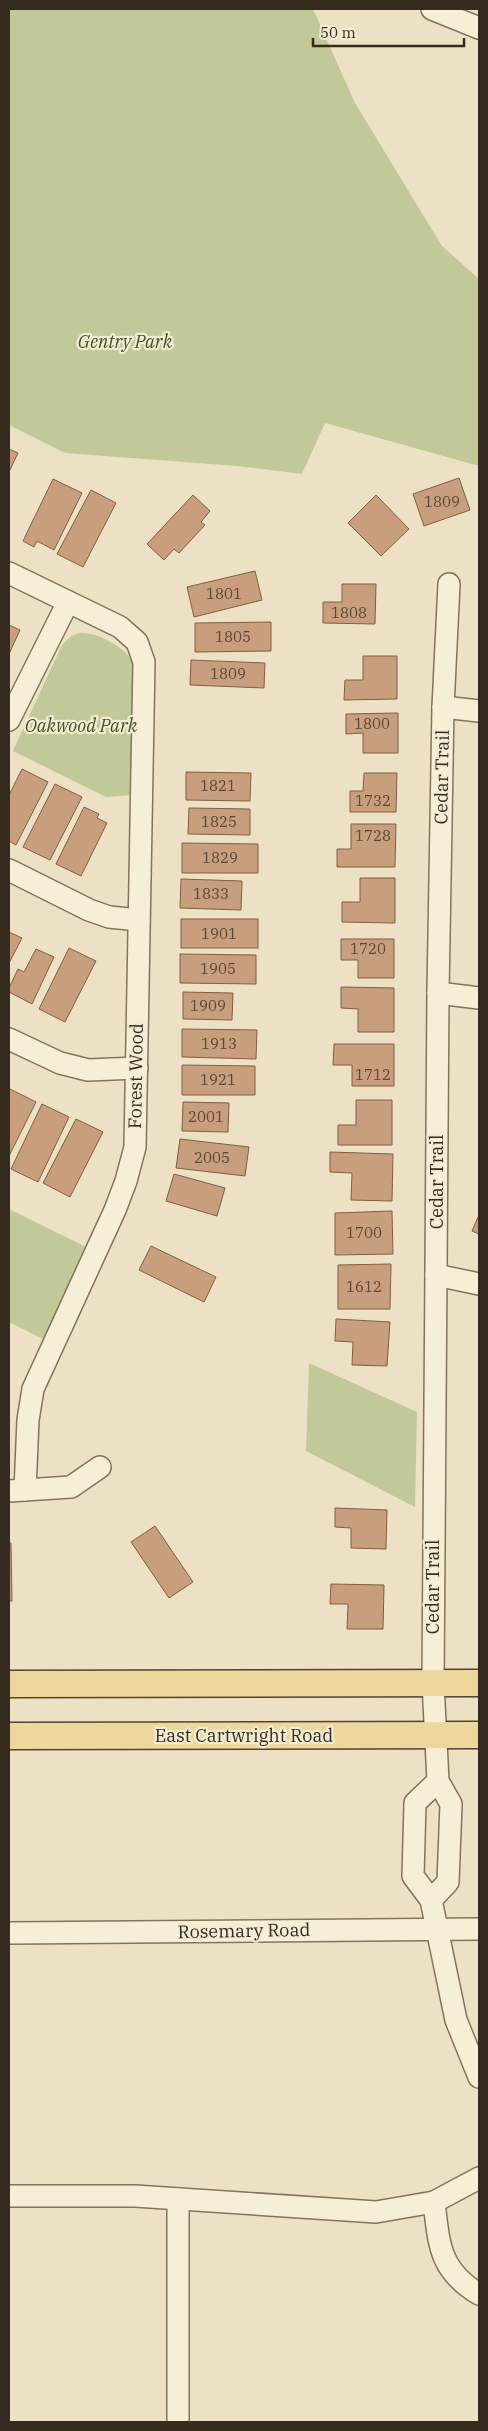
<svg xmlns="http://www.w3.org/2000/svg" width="488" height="2431" viewBox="0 0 488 2431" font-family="'IBM Plex Serif',serif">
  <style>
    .green { fill: #c2c998 }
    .building { fill: #c89e7c; stroke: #835e42 }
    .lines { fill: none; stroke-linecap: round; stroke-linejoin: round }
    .minor-casing { stroke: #85735b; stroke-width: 24 }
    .major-casing { stroke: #53412f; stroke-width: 29 }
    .minor { stroke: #f7eed6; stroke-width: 21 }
    .major { stroke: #edd79d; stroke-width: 26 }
    .labels { text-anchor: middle; stroke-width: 4.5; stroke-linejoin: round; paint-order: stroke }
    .number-label { font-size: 15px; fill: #5a4836 }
    .park-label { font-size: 18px; font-style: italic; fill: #455126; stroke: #f3ebd3 }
    .street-label { font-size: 18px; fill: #362b1f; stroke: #f3ebd3 }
  </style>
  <rect width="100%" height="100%" fill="#ece1c4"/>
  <g class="green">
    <path d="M9,9H313L355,103L442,246L479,279V466L325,423L302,474L237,466L65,453L9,425Z"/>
    <path d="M80,633C97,632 122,646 132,660V795L106,797L13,751L62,645L71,636Z"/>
    <path d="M9,1209L88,1248L45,1340L9,1322Z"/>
    <path d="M309,1363L417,1412L415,1507L306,1451Z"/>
  </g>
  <g class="building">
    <path d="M9,449L18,453L9,472Z"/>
    <path d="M459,478L470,510L424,526L413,494Z"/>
    <path d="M53,479L82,493L54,550L37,541L34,547L23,541Z"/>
    <path d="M91,490L116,503L83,567L57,554Z"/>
    <path d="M193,495L210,511L201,522L205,525L179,553L174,549L164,560L147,544Z"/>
    <path d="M376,495L409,529L381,556L348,523Z"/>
    <path d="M255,571L262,600L194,617L187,587Z"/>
    <path d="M342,584H376L375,624L323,623V602H342Z"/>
    <path d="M271,622V651L195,652V623Z"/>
    <path d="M9,625L20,630L9,654Z"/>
    <path d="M363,656H397V699L344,700L345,680H363Z"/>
    <path d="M191,660L265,663L264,688L190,685Z"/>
    <path d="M398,713V753H363V733L346,734V714Z"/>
    <path d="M22,769L48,782L16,845L9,841V795Z"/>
    <path d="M186,772L251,773L250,801L186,800Z"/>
    <path d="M364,773H397L396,812H350V791H363Z"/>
    <path d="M55,784L82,797L50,860L23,847Z"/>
    <path d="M84,807L99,814L97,818L107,823L81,876L56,864Z"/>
    <path d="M189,808L250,809V835L188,834Z"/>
    <path d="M351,824H396L395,867H337V849H351Z"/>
    <path d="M182,843L258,844V873H182Z"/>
    <path d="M360,878H395V923L342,922V902H360Z"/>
    <path d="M181,879L242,881L241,910L180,908Z"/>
    <rect x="181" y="919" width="77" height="29"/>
    <path d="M9,932L22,938L9,963Z"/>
    <path d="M341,939H394V978H358V960H341Z"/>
    <path d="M69,948L96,961L65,1022L39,1009Z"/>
    <path d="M36,949L54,957L32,1004L9,992V988L18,969L24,972Z"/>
    <path d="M180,954L256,955V984L180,983Z"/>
    <path d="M341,987L394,988V1032H358V1009L341,1008Z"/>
    <path d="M183,992L233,993L232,1020L183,1019Z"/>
    <path d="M182,1029L257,1030L256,1059L182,1057Z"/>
    <path d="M334,1044H394V1086H352V1065H333Z"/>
    <path d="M182,1065L255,1066V1095H182Z"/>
    <path d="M10,1089L36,1102L9,1156V1091Z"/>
    <path d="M356,1100H392V1145H338V1125H356Z"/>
    <path d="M183,1102L229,1103L228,1132L182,1131Z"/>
    <path d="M42,1104L69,1117L38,1182L11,1169Z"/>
    <path d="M76,1119L103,1132L70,1197L43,1183Z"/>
    <path d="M180,1139L249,1147L245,1176L176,1168Z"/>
    <path d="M330,1152L393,1154L392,1201L351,1200L352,1173L330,1172Z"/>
    <path d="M174,1174L225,1188L217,1216L166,1201Z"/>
    <path d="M392,1211L393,1254L335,1255V1213Z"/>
    <path d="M479,1215V1234L472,1231Z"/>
    <path d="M151,1246L216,1277L204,1302L139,1270Z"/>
    <path d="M391,1264L390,1309H338V1265Z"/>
    <path d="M336,1319L390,1322L387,1366L352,1365L353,1342L335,1341Z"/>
    <path d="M335,1508L387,1510L386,1549L351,1548V1528L335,1527Z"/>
    <path d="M155,1526L193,1582L169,1598L131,1542Z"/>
    <path d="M9,1543H11L12,1601H9Z"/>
    <path d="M331,1584L384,1585L383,1629H347L348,1604H330Z"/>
  </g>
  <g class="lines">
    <defs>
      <g id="minor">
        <path d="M432,9L479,28"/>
        <path d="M9,573L120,627L137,642L144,662L135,1147L126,1181L115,1210L33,1389L28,1420L25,1490"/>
        <path d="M443,707L479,711"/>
        <path d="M9,720L68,602"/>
        <path d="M9,870L89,910L109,917L139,920"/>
        <path d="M438,993L479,998"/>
        <path d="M9,1039L60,1063L88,1070L137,1068"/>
        <path d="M436,1275L479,1284"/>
        <path d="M9,1491L71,1487L100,1467"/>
        <path d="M438,1781L415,1803L413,1876L431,1900L456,2020L479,2077"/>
        <path d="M431,1900L448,1882L451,1804L438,1781L433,1683L438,993L443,707L449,584"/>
        <path d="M9,1933L479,1929"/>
        <path d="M9,2196H135L376,2212L434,2202L479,2178"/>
        <path d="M434,2202C439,2244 439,2270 479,2294"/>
        <path d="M178,2422V2199"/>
      </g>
      <g id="major">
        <path d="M9,1684L479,1683"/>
        <path d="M9,1736L479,1735"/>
      </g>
    </defs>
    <use href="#minor" class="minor-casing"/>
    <use href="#major" class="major-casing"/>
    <use href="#minor" class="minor"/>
    <use href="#major" class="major"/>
  </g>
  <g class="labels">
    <g class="number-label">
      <text x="442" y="507">1809</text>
      <text x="224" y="599">1801</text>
      <text x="349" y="618">1808</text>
      <text x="233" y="642">1805</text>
      <text x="228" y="679">1809</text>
      <text x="372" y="729">1800</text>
      <text x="218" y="791">1821</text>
      <text x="373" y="806">1732</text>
      <text x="219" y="827">1825</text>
      <text x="373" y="841">1728</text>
      <text x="220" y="863">1829</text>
      <text x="211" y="899">1833</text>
      <text x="219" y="939">1901</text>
      <text x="368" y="954">1720</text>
      <text x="218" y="974">1905</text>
      <text x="208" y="1011">1909</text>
      <text x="219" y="1049">1913</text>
      <text x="373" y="1080">1712</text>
      <text x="218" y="1085">1921</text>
      <text x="206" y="1122">2001</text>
      <text x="212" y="1163">2005</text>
      <text x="364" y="1238">1700</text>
      <text x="364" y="1292">1612</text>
    </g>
    <g class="park-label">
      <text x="125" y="348">Gentry Park</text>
      <text x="81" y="732">Oakwood Park</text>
    </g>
    <g class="street-label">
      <text transform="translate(442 777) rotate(-89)" y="6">Cedar Trail</text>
      <text transform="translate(136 1076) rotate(-89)" y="6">Forest Wood</text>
      <text transform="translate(437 1182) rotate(-90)" y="6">Cedar Trail</text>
      <text transform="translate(433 1587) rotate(-90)" y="6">Cedar Trail</text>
      <text x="244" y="1742">East Cartwright Road</text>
      <text transform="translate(244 1931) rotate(-1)" y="6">Rosemary Road</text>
    </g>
  </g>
  <rect width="488" height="2431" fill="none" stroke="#362b1f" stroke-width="20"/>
  <path d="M313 38v8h151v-8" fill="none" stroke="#362b1f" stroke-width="2.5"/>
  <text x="320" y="38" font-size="15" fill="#362b1f" stroke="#f3ebd3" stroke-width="4" paint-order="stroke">50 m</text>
</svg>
